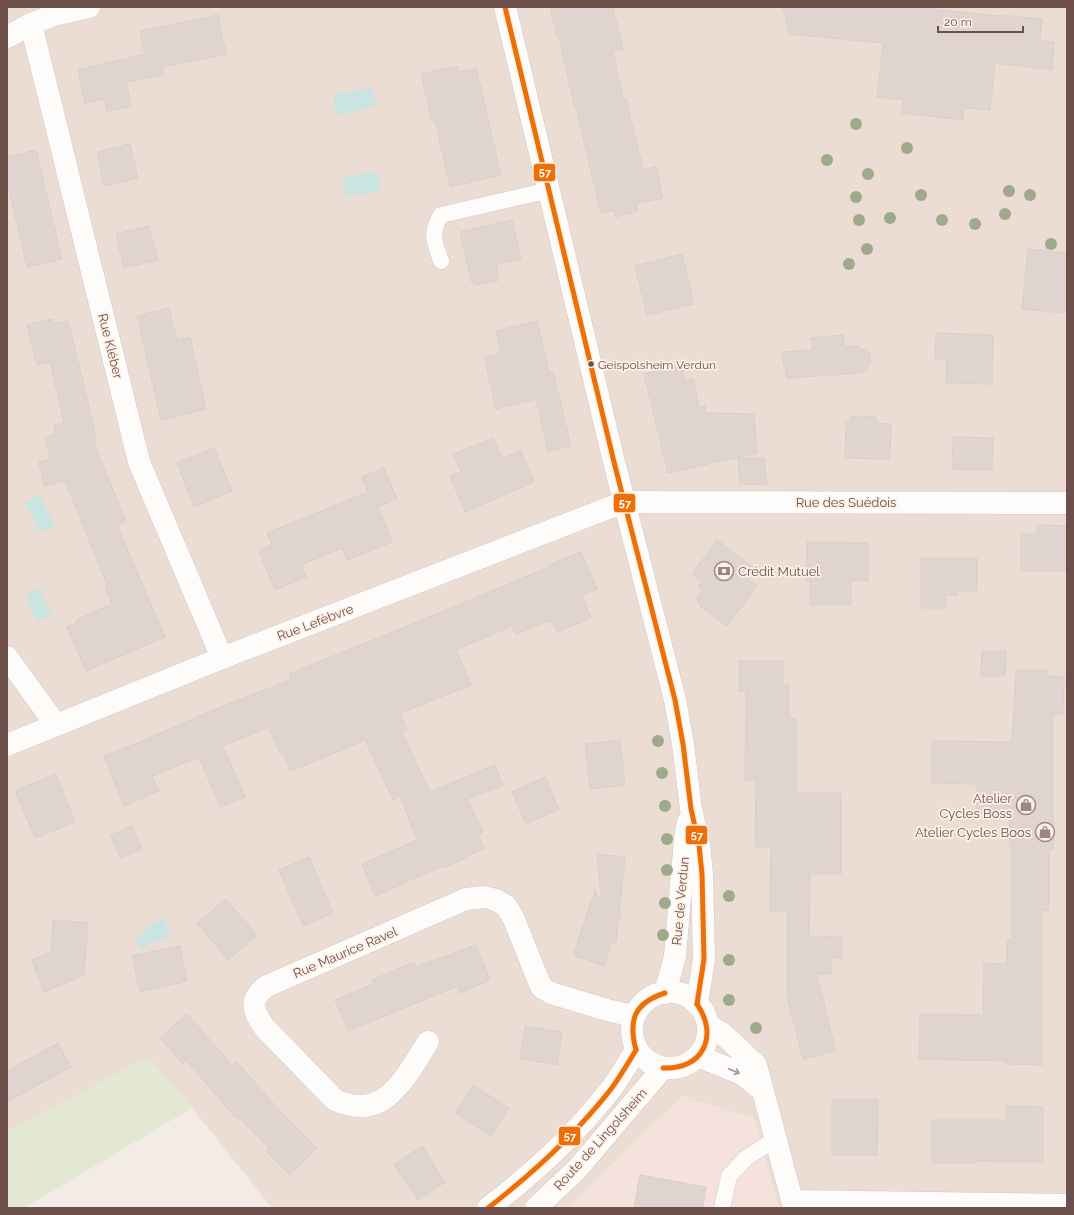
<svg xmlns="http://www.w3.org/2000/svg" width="1074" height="1215" viewBox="0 0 1074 1215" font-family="Raleway,sans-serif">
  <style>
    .residential { fill: #ecddd4 }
    .commercial { fill: #f6e2dd }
    .green { fill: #e3e8d2 }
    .water { fill: #c9e4e1 }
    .building { fill: #dfd4cf; stroke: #dbcec9 }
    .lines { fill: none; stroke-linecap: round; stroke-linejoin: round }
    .service-casing { stroke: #d2c8c3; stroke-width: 17 }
    .minor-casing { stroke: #d2c8c3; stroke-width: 23 }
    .secondary-casing { stroke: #d2c7c3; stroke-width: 23 }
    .service { stroke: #fdfcfb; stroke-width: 16 }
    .minor { stroke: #fdfcfb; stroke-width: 22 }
    .secondary { stroke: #fdfcfb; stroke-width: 22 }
    .bus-1-casing { stroke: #fdf0e6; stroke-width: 8 }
    .bus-1 { stroke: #ec7007; stroke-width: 5 }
    .tree { fill: #9fa98c }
    .oneway { stroke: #a79591 }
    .bus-dot { fill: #6e504a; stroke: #fdf0e6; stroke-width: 1.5 }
    .labels { text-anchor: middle; stroke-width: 3.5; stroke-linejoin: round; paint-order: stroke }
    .bus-label { font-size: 12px; fill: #6e504a; stroke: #fdf0e6; text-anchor: start }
    .street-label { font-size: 13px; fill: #6e504a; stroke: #fdf0e6 }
    .poi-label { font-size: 13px; fill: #6e504a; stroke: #fdf0e6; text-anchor: end }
    .line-badge { stroke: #fdf0e6; stroke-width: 1.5 }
    .badge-label { font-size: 11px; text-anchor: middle; font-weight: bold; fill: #fff }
  </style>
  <rect width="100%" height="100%" fill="#f3ece6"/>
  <path class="residential" d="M7,7H1067V1208H779L754,1119L682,1096L568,1208H272L192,1108L148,1058L7,1132Z"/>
  <path class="commercial" d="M682,1096L754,1119L779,1208H568Z"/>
  <path class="green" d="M148,1057L192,1108L24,1208H7V1132Z"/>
  <g class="water">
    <path d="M372,87L376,106L337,115L333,95Z"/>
    <path d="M377,171L381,190L347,197L343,178Z"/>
    <path d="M40,495L55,525L40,532L25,503Z"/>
    <path d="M39,588L52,614L38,622L24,596Z"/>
    <path d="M163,919L169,928L167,938L163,940L156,941L143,949L135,940L148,927Z"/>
  </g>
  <g class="building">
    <path d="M550,7H613L623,49L613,51L623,99L626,98L643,170L656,166L663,198L636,204L638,211L615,217L614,210L601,213L576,108L575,109L559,37H557Z"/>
    <path d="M783,7H909L1001,16V15L1042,19L1040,40L1054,42L1052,70L996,63L995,64L990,110L964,108L963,120L902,113L903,100L877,97L883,43L789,34Z"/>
    <path d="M218,15L226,54L162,67L164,75L126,82L132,106L107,111L104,99L85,103L78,70L145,54L140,31Z"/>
    <path d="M457,66L459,72L476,68L501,175L450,187L435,121H432L421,74Z"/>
    <path d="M130,144L138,178L104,186L97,152Z"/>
    <path d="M36,150L62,259L27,267L7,180V157Z"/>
    <path d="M512,220L521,259L496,265L499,280L476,285V283H472L460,232Z"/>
    <path d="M149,226L158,260L124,268L116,234Z"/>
    <path d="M1028,249L1067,253V311L1063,310V313L1022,309Z"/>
    <path d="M682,254L694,304L647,315L635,266Z"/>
    <path d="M169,308L177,340L190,337L206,409L161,420L137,316Z"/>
    <path d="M52,319L54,324L68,321L90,410L96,441H93L126,521L117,525L165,637L86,671L67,627L77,623L76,620L112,604L105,588L108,587L65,481L44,486L39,462L50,459L45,437L56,434L54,425L64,423L50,362L37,365L27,325Z"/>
    <path d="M537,321L549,372L553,371L571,446L548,451L536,399L496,409L484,357L501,353L496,331Z"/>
    <path d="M936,333L993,335L992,384L946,383L947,359H935Z"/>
    <path d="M843,335L844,347L857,346L870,354V364L862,373L787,378L781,352L813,350L811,338Z"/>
    <path d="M681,365L685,381L693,379L699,407L705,406L706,413L754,414L757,453L668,473L644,374Z"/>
    <path d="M851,416L876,417V423L891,424L890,459L845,458L846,423H851Z"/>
    <path d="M953,437L993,438L992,470L952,469Z"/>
    <path d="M494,438L502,459L521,450L534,482L465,512L450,476L461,472L453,454Z"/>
    <path d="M214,448L232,491L194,507L177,463Z"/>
    <path d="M738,458H764L767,485L740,484Z"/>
    <path d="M384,468L397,499L378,506L392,542L347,560L342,548L301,565L306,577L275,590L259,551L272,545L267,533L368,492L362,477Z"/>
    <path d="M1037,525L1067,526V571H1021V534H1037Z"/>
    <path d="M717,540L756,569L748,580L757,586L727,626L701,607L697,598L702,590L698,587L702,582L692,574Z"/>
    <path d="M807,542L868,543V581H851V605H810V581H807Z"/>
    <path d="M581,552L597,589L582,595L591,618L557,632L551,620L516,634L512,626L456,650L471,685L401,713L407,730L402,732L430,792L495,765L503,785L467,799L483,832L479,836L484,849L466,856L467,858L444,867V866L405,882V883L375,896L362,864L417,840L400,796L393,800L365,740L316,761L290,771L283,753L280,754L269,727L223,746L245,797L220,807L199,757L152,776L159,791L124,806L104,756L135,744L230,703L291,680L289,674L432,616L549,567L548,565Z"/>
    <path d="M921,558H977V591H957V595H946V608H921Z"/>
    <path d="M982,651H1006L1005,676H981Z"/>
    <path d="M739,661H783V684H789V719H796V793H841V874H810L809,936L842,937V958H831V974H817L836,1051L803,1059L787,997V911H770L771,847H755L756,780H745L746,691H739Z"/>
    <path d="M1016,670H1048V676L1064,677L1063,714H1053V849H1049V910H1042V1065L1007,1064V1061L919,1059L920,1014L983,1015L984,963L1007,964V939H1012V845H1010V814L977,813V784L932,783V741L1012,742Z"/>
    <path d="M620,740L625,785L590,789L585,744Z"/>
    <path d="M56,774L75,822L35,838L15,791Z"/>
    <path d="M545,777L559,809L526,824L512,792Z"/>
    <path d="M132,826L142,849L120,858L111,835Z"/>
    <path d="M597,854L625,857L619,914H621L618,924L616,942H612L604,966L573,955L595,890L602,905Z"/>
    <path d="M309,857L333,913L303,926L279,870Z"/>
    <path d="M226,899L257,935L228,960L197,923Z"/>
    <path d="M53,920L88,923L84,975L44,992L32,960L51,952Z"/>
    <path d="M476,945L490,980L460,993L458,986L348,1031L335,1000L374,984L372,980L414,962L416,967Z"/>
    <path d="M180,946L187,981L140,992L132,956Z"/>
    <path d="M187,1014L232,1065L236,1061L279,1110L317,1148L290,1175L266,1151L269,1148L238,1117L236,1118L186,1060L183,1064L160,1038Z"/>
    <path d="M525,1026L562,1032L557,1065L520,1059Z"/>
    <path d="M58,1043L71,1067L7,1102V1071Z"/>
    <path d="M473,1085L509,1108L491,1136L455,1113Z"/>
    <path d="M832,1100H878L877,1155H832Z"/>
    <path d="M1006,1106L1043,1107V1162L975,1161V1163H932V1120H1006Z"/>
    <path d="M422,1146L445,1182L418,1200L394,1165Z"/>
    <path d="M640,1175L706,1187L703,1208H634Z"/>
  </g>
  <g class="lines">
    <defs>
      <g id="service">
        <path d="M441,261C434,242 430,233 441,215L550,190"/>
        <path d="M722,1208L729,1176L746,1158L776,1139"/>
      </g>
      <g id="minor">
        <path d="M31,24L139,462L222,658"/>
        <path d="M7,37L31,24L54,15L89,7"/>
        <path d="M7,657L56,725"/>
        <path d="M7,745L222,658L624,502L1067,503"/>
        <path d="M428,1042C405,1077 385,1123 335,1100L264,1027C253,1010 248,1000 267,986L466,899L485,897L496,900L506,906L513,917L537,977L542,988L551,993L611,1011L634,1016"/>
        <path d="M698,1056L742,1074L763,1091L756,1065L722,1033L708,1025"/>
        <path d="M763,1091L794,1208"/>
        <path d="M793,1201L1067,1205"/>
      </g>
      <g id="secondary">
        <path d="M505,7L614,462L675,700L683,744L691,809L699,845L702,874L704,959L697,1004"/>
        <circle cx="670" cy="1030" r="38"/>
        <path d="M665,993L675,956L685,839L688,822"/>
        <path d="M488,1208C534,1173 576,1134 611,1089C620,1077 628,1063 636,1050"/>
        <path d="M536,1208L578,1168L663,1068"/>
      </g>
    </defs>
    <use href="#service" class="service-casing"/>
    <use href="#minor" class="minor-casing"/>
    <use href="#secondary" class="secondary-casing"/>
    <use href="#service" class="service"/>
    <use href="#minor" class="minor"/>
    <use href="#secondary" class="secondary"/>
    <defs>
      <g id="bus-1">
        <path d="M505,7L614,462L675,700L683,744L691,809L699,845L702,874L704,959L697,1004"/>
        <path d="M636,1050C628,1020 634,1003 665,993"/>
        <path d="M663,1068C703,1070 719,1036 697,1004"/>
        <path d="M488,1208C533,1173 576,1134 611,1089C620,1077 628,1063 636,1050"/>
      </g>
    </defs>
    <use href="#bus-1" class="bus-1-casing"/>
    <use href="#bus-1" class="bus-1"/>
  </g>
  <g class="tree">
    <circle cx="856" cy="124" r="6"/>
    <circle cx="907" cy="148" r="6"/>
    <circle cx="827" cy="160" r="6"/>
    <circle cx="868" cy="174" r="6"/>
    <circle cx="1009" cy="191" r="6"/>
    <circle cx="921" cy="195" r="6"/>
    <circle cx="1030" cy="195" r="6"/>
    <circle cx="856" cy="197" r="6"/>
    <circle cx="1005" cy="214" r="6"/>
    <circle cx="890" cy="218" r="6"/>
    <circle cx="859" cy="220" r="6"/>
    <circle cx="942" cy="220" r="6"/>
    <circle cx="975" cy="224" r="6"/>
    <circle cx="1051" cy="244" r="6"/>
    <circle cx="867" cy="249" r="6"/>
    <circle cx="849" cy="264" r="6"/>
    <circle cx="658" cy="741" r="6"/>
    <circle cx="662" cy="773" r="6"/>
    <circle cx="665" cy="806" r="6"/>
    <circle cx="667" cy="839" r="6"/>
    <circle cx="667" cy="870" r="6"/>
    <circle cx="729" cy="896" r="6"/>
    <circle cx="665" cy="903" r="6"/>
    <circle cx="663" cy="935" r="6"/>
    <circle cx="729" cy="960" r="6"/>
    <circle cx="729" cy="1000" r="6"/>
    <circle cx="756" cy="1028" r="6"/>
  </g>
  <defs><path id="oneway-shaft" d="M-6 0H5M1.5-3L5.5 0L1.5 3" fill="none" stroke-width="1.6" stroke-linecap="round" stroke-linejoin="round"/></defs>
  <use class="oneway" href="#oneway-shaft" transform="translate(734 1071) rotate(23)"/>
  <defs>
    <symbol id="bank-ring" viewBox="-11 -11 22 22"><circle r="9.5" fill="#fdf0e6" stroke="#9d8781" stroke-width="1.5"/><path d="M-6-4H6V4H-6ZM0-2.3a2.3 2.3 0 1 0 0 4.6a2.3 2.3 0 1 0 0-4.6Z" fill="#9d8781"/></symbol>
    <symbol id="shop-ring" viewBox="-11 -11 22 22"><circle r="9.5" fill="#fdf0e6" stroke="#9d8781" stroke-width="1.5"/><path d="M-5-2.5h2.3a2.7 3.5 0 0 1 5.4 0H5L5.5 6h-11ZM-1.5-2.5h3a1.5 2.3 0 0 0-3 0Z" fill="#9d8781"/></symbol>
  </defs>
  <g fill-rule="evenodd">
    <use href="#bank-ring" x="713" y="560" width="22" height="22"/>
    <use href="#shop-ring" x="1015" y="794" width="22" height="22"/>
    <use href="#shop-ring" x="1034" y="821" width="22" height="22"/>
  </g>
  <circle class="bus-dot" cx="591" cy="364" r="3.5"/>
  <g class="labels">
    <g class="bus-label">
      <text x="598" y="369">Geispolsheim Verdun</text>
    </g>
    <g class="street-label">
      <text transform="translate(111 346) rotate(76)" y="5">Rue Kléber</text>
      <text x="846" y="507">Rue des Suédois</text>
      <text transform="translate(315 622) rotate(-21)" y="5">Rue Lefèbvre</text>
      <text transform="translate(680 901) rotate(-85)" y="5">Rue de Verdun</text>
      <text transform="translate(345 952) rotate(-23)" y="5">Rue Maurice Ravel</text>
      <text transform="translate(600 1139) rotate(-48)" y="5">Route de Lingolsheim</text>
    </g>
    <g class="poi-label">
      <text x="738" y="576" text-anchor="start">Crédit Mutuel</text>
      <text x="1012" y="803">Atelier<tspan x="1012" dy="15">Cycles Boss</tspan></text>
      <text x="1031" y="837">Atelier Cycles Boos</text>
    </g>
  </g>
  <g class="line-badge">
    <rect x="533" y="163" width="23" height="19" rx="4" fill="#ec7007"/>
    <rect x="613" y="493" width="23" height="20" rx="4" fill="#ec7007"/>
    <rect x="685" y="825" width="23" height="20" rx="4" fill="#ec7007"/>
    <rect x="558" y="1126" width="23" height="20" rx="4" fill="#ec7007"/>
  </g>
  <g class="badge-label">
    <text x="545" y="176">57</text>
    <text x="625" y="507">57</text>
    <text x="697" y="839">57</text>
    <text x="570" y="1140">57</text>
  </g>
  <rect width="1074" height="1215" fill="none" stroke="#6e504a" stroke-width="16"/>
  <path d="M938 26v6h85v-6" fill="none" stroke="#6e504a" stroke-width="2"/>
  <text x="944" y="26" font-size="12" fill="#6e504a" stroke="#fdf0e6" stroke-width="3" paint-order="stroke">20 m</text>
</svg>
